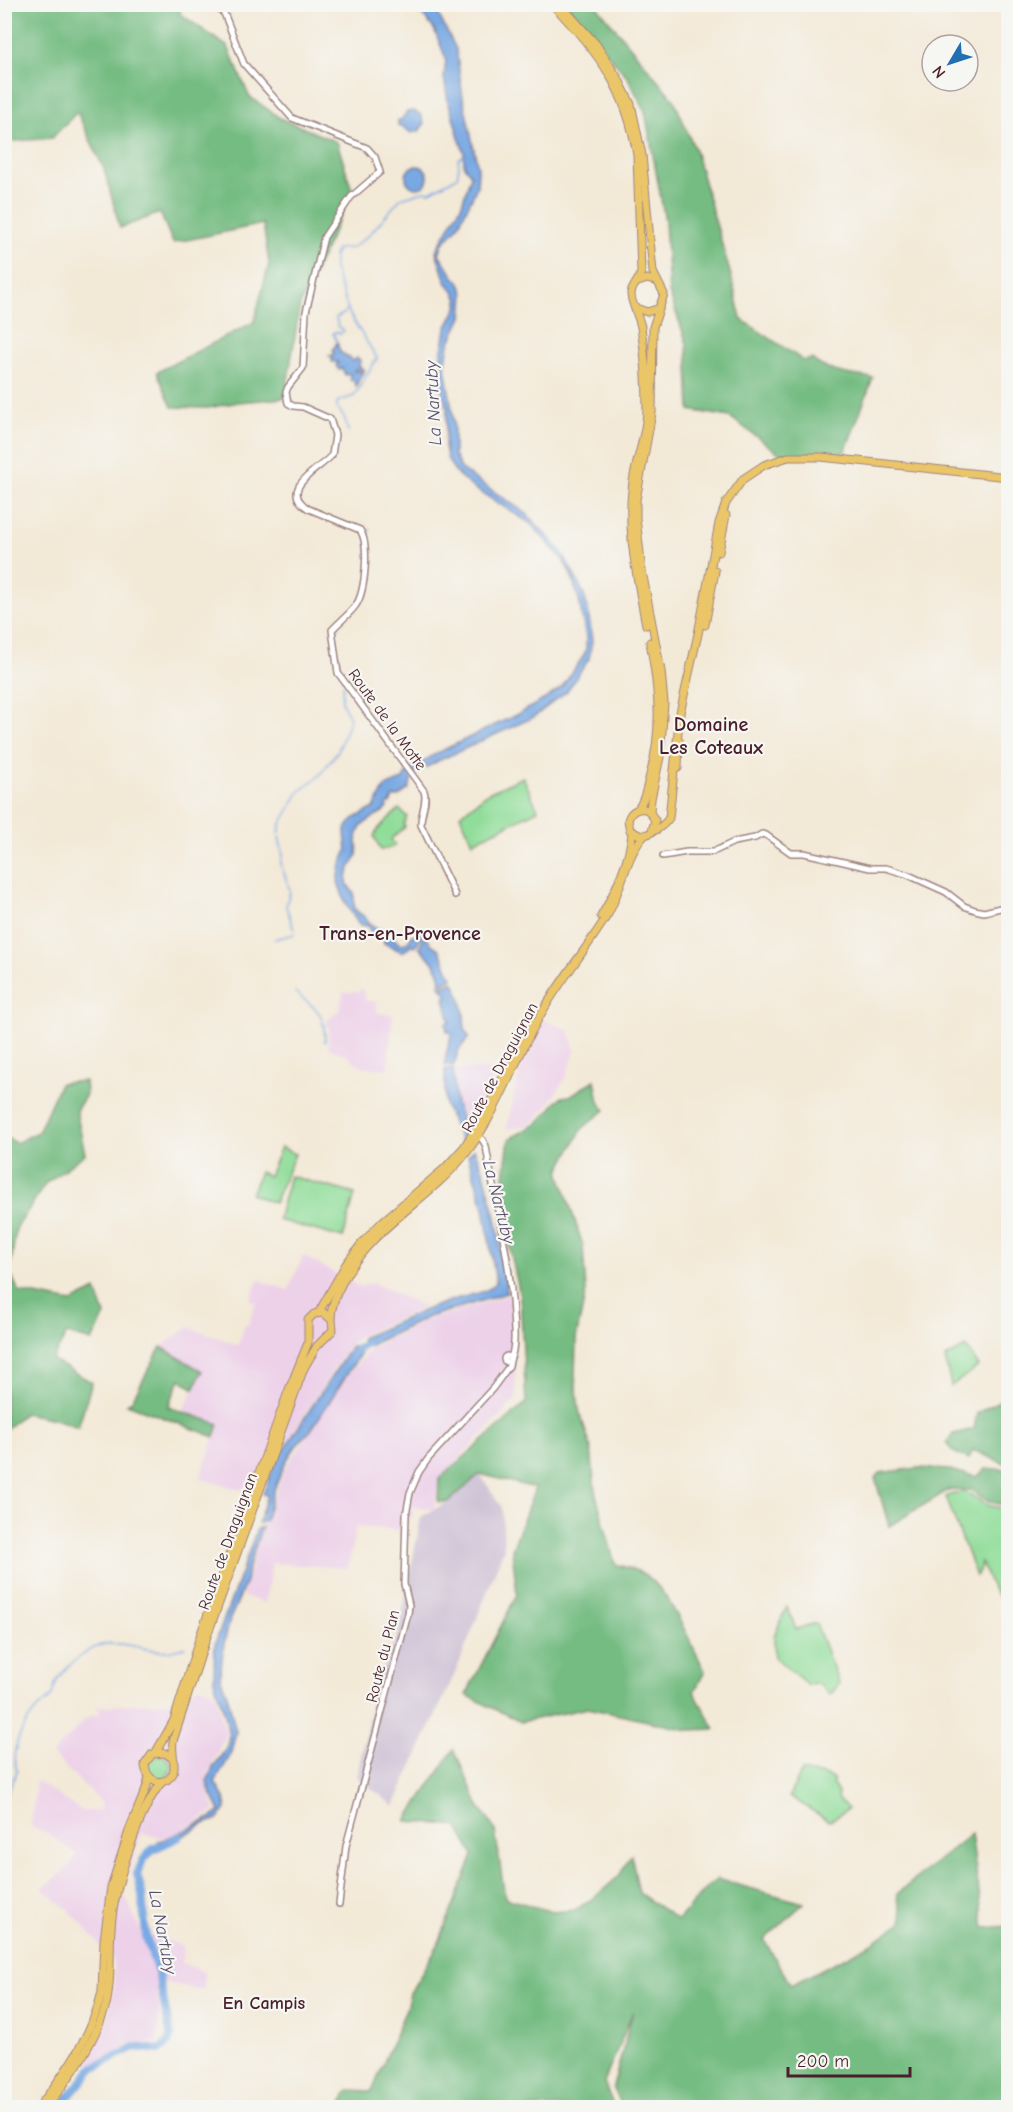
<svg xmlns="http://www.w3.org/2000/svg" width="1013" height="2112" viewBox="0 0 1013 2112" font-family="'Comic Neue',sans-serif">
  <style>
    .built { fill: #edd1e9 }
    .industrial { fill: #ccbfd4 }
    .green { fill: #90dd9a; stroke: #6d7e62; stroke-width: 1.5 }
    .forest { fill: #74bc82; stroke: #5f6e56; stroke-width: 1.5 }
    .water { fill: #79a9e3; stroke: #626487; stroke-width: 1.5 }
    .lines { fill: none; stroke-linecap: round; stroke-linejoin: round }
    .stream { stroke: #79a9e3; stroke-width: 1.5 }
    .river { stroke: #79a9e3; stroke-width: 8 }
    .minor-casing { stroke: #9e8481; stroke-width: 8 }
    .major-casing { stroke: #9e8481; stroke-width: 9 }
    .minor { stroke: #fff; stroke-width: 5 }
    .major { stroke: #ebc669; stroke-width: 7 }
    .labels { text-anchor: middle; stroke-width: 4.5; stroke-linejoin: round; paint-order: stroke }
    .street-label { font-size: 16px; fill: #4a1f2b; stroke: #f6f6f2 }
    .water-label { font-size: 18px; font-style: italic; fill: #5a4f6b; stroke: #f6f6f2 }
    .neighbourhood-label { font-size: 18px; font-weight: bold; fill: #4a1f2b; stroke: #f6f6f2 }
    .quarter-label { font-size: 20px; font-weight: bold; fill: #4a1f2b; stroke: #f6f6f2 }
  </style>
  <rect width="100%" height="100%" fill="#f6f6f2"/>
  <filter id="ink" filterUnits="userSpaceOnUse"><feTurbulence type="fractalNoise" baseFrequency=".0167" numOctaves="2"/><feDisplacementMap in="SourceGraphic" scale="12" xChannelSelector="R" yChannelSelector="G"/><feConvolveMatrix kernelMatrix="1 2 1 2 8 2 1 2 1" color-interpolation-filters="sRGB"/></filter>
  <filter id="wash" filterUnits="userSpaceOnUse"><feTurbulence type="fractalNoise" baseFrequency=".008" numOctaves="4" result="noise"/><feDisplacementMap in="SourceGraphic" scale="24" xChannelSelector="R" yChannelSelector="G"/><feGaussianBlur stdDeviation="1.35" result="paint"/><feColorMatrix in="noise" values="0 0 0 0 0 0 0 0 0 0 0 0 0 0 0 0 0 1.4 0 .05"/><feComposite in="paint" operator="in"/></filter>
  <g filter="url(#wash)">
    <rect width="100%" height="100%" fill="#f3e9d7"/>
    <g class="built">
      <path d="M360,989H362L366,1001H376L377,1013L393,1015L387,1069L361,1066L345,1054L331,1050L328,1046L329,1027L326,1026L327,1019H331L332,1015L340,1010L343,992H359Z"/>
      <path d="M544,1020L569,1030L575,1051L565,1079L546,1108L529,1125L507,1129L523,1053Z"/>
      <path d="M454,1069H491L492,1074L488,1099L468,1135L458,1105Z"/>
      <path d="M303,1256L360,1287L373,1283L425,1307L359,1336L348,1347L289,1439L241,1490L200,1478L219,1425L182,1413L202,1371L161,1347L188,1327L238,1345L245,1325H248L256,1303L250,1300L258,1280L288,1290Z"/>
      <path d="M510,1295L515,1347L516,1399L439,1479L434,1509L412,1507L413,1515L403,1530L356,1527L348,1568L272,1563L265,1603L243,1596L256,1547L285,1468L310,1433L348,1375L371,1348L426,1320Z"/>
      <path d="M199,1686L215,1692L226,1733L207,1776L206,1784L215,1810L180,1832L165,1838L141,1833L123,1891L141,1932L183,1946L182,1963L205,1973L203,1991L155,1980L160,2011L157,2042L129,2044L94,2064L85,2062L106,2024L114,1989V1961L68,1909L42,1889L63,1872L77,1855L48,1833L31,1827L36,1781L82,1811H100L102,1803L52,1754L89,1716L101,1713L96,1707L174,1701Z"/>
    </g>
    <path class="industrial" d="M480,1474L502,1508L504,1549L456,1671L394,1806L357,1777L376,1683L398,1636L421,1517L448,1502Z"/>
    <g class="green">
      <path d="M523,777L538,810L473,842L460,815L488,793Z"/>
      <path d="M399,809L407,817L404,824L405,827L391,839L395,846L381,850L374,836C380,823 390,819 399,809Z"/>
      <path d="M281,1147L295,1154L274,1203L251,1194L260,1172L269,1176Z"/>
      <path d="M290,1176L355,1194L343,1238L278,1220Z"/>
      <path d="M966,1347L979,1366L951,1386L945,1358Z"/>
      <path d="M966,1492L989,1506L1008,1509V1599L1001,1600L991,1586L981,1562L979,1571L976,1576L946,1497L953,1493Z"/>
      <path d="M787,1607L796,1629L816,1623L839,1684L830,1695L818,1684L808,1685L775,1658L774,1636Z"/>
      <circle cx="160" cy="1767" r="11"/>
      <path d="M802,1771C816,1776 820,1771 834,1780L832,1783L838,1793V1798L848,1809L829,1821L789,1796Z"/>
    </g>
    <g class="forest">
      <path d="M5,4L184,5L179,13L228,47L249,96L280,118L337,142L352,190L300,305L285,398L238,402L208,408L172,407L157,372L254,322L269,264L263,224L173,243L160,213L120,228L104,169L77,112L52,138L5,142Z"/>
      <path d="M567,5H596L674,100L695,150L731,276L741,319L804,361L812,359C826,373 854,375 873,378L845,452L784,457L730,417L690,410L687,344L669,292L665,221L645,111L628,78Z"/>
      <path d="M595,1080L599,1102L605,1110L582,1129L559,1171L583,1246L586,1291L576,1338L575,1376L579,1410L591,1448L595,1491L615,1564C624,1567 634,1569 642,1573C668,1586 691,1645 705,1671L694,1692L715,1729L688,1730L588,1708L521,1722L466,1695L517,1594L512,1550L535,1488L480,1474L448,1502H438L439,1479L526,1403L520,1295L507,1236L504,1177L509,1139L537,1124L561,1097L570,1096Z"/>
      <path d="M85,1081L86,1095L76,1110L85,1154L45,1184L16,1229L10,1272L19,1292L72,1302L96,1290L105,1315L92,1341L67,1334L52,1360L92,1382L78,1427L55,1419L24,1413L5,1430V1137L16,1143L38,1132L60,1083Z"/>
      <path d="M161,1347L202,1371L194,1389L180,1379L168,1407L219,1424L215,1437L127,1404L132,1400Z"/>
      <path d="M1008,1396V1463H1003L973,1450L969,1459L953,1452L946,1443L953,1434L974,1429L977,1413Z"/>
      <path d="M918,1468L950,1470L977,1477L985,1469H1008V1505L989,1502L971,1490L950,1489L889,1526L875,1478L879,1473Z"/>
      <path d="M454,1749L478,1804L495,1830L505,1898L553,1912L575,1910L595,1897L619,1876L631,1855L639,1893L678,1920L705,1889L717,1879L804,1903L764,1940L791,1985L871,1944L903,1921L897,1894L971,1834L984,1928L1008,1926V2107H622L613,2087L633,2011L604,2082L614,2107L339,2108L349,2090L372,2091L406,2009L410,1993L438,1945L473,1855L457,1826L406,1821Z"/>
    </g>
    <g class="water">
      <path d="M433,4L456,49L463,98L478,168L477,186L472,198L457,228L442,244L439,254L454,277L459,281L464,293L462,317L449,344L445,367L454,422V455L460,467L465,472L527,514L562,552L583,592L588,610L592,641L589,659L567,691L534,717L438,761L413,775L410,771L435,754L522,712L545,699L562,687L583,657L586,649V637L579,600L571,575L563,560L530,523L472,487L455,472L447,458L445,446L447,409L440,382V360L446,329L458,305V300L455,293L446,282L436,251L462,204L471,175L464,166V153L448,101L444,77L446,59L434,29L419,11L418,5Z"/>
      <path d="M414,111L421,115L424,124L419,131L411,133L402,126H398V120H401L407,112Z"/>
      <circle cx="417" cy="177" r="11"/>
      <path d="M337,342L340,352L354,361L357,358L360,360L359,366L364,370L355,369L354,371L363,372L356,386L354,381L350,380V374L345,375L342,368L339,370L336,366L338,362H332V358L329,356L334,355L333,350Z"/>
      <path d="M407,772L412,778L409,789L398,797H393L390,804H387V808C380,816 369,818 361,827C354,836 359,845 357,855C354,863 346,871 347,881C347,886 351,889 354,893C354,908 352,909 365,917C367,919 370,923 371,925C378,931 387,930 395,932L394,939L400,944L407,943L412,935H416L419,931L423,935L415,946L411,944L409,948L402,952L384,943L383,937H379L370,933L369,926L359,925L345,902L338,882L341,864L347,850L345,834L347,827L353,819L374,808L385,787L402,780Z"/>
      <path d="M426,935L431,944L439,949L452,978L440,985C444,971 428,956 419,947Z"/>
      <path d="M453,981C459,991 462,1002 464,1014C465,1024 463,1028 469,1037L458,1051L454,1065H445C444,1055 451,1043 451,1032H447L446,1023L450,1022L444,998L448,996L441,987Z"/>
      <path d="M445,1069H453L456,1103L467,1136L462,1143L445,1105Z"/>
      <path d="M474,1149L484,1172L496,1218L501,1248L505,1260L507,1293L428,1317L366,1347L361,1341L363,1337C398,1323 430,1305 467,1296C477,1293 488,1292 496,1283L484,1208L468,1156Z"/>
      <path d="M351,1347H354L360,1354L311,1430L296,1446L286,1461L274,1490L265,1521L258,1524L267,1495L263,1494L275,1463Z"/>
      <path d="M262,1527L248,1567L246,1582L230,1619L224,1643L220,1677L227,1694L236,1732L230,1756L215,1782L225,1800L226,1809L218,1819L204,1824L178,1839L166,1843L159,1841C169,1838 216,1817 220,1811L210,1791L207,1781L214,1766L226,1749L229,1737L226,1718L214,1680L215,1644L257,1529Z"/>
    </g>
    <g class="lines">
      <g class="stream">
        <path d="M337,342L333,333L336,332L340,334L344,331L338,327L336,318L345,313L347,309"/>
        <path d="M348,431L345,419L337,407V402L354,396L377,358L350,315L334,269V256L337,249L352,248L369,235L401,198L424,191L430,192L457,177L459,166L458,159L463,156"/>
        <path d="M368,553L367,538L370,529"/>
        <path d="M335,636V632L339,627"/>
        <path d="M338,655L342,674"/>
        <path d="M279,833L281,824L300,791L320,775L339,749L350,718L342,702L343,684"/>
        <path d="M279,837L283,855L281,864L290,891L286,906L294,930"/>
        <path d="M275,939L295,934"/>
        <path d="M295,992C318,1012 324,1008 325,1042"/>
        <path d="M4,1799L17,1771C8,1752 24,1723 37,1709C41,1704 48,1702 51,1697C54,1692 54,1685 57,1680C67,1665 87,1649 104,1644C108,1643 114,1644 118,1644C140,1645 163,1657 185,1647"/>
      </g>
      <g class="river">
        <path d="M351,1357L356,1350L371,1339"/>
        <path d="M59,2108L93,2068L135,2047L159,2050L167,2044L171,2036L158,1973L146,1937L142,1894L137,1874L143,1860L153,1849L179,1837"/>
      </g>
    </g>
  </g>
  <g filter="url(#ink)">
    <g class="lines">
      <defs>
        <g id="minor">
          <path d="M209,4L224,13L244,64L292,118L367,148L375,157L380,172L351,197L324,237L306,312L303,368L288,387L286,392L288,403L293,406L303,407L330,419L335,435L332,455C320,469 276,489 309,509L360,530C370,544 365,592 356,605C350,614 339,622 332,630L338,673L424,791C428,802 420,814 421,825L455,895"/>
          <path d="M663,856L687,852H713L734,842L755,838L762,834L766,835L791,853H804L870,868H886L906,874L946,892L964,906L975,910L984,912L1008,906"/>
          <path d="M476,1136L482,1139L486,1146C495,1203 510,1257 513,1315C514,1329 516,1347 510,1360"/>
          <circle cx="507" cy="1359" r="3"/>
          <path d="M339,1904L346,1846L408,1614L409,1605L404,1584L406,1515L410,1493L419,1472L428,1459L493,1388L509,1366L510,1361"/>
        </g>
        <g id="major">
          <path d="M552,4C599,53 626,87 637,155L641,273C638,282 633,285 631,293C630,300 639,317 641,327C645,354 647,382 647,409C647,437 634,462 632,490C627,534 638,582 646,625"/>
          <path d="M560,4L596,44L619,80L631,104L642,155L653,272L664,294L653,327L652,413L636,500V518L642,571L661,671L664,703L660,757L651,799L650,812"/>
          <path d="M638,282L647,279L656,281"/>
          <path d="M636,308L647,312L657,309"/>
          <path d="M719,552L726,515"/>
          <path d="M705,625L715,571"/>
          <path d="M678,768L679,740"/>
          <path d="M638,809C645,800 646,790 649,779C663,730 659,691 650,642"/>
          <path d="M652,831L655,820L648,810C639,807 631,810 628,820L630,830L641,836C651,834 663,827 669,818L680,713L698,634L719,523L726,503L743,479L764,465L788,457H821L1008,477"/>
          <path d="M601,916C614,895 631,857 632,832"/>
          <path d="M319,1312L346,1264L362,1243L382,1222L444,1169L464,1147L480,1122L532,1021"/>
          <path d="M331,1318C331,1305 336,1294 342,1283C371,1226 429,1201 467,1152C498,1112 514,1061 540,1016C560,980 587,949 608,914C621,891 627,853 644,836"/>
          <path d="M156,1752L174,1720L200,1636L288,1392L308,1343V1320L314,1314L324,1313L332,1320L333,1330L317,1346L304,1368L206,1639L173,1741C171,1752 177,1768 172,1775C162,1789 145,1779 145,1764L152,1754L165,1753L172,1758"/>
          <path d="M38,2108C66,2072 91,2037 102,1992L104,1940L111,1887L130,1828L147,1786L149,1777"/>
          <path d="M46,2108C70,2077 95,2043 106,2005C113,1977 108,1946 112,1918C116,1884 140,1806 163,1781"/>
        </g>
      </defs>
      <use href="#minor" class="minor-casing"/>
      <use href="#major" class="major-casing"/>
      <use href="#minor" class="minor"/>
      <use href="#major" class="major"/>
    </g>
  </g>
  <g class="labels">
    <g class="street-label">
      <text transform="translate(388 719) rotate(54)" y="6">Route de la Motte</text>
      <text transform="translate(499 1067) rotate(-62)" y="6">Route de Draguignan</text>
      <text transform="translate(227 1541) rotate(-70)" y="6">Route de Draguignan</text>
      <text transform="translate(382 1656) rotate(-76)" y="6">Route du Plan</text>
    </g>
    <g class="water-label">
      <text transform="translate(433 403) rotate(-93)" y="6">La Nartuby</text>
      <text transform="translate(499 1202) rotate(76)" y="6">La Nartuby</text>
      <text transform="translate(163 1932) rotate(79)" y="6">La Nartuby</text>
    </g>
    <g class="neighbourhood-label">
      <text x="264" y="2009">En Campis</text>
    </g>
    <g class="quarter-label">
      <text x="711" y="731">Domaine<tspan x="711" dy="23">Les Coteaux</tspan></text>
      <text x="400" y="940">Trans-en-Provence</text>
    </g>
  </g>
  <rect width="1013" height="2112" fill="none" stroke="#f6f6f2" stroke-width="24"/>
  <g transform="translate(950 63) rotate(231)"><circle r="28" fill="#f6f6f2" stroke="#b1a0a2" stroke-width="1.5"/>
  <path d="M0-4.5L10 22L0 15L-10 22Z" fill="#1f6fb2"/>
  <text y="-9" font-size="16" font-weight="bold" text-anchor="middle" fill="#4a1f2b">N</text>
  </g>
  <path d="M788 2067v9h122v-9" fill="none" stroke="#4a1f2b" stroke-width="3"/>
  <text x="797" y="2067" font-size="18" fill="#4a1f2b" stroke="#f6f6f2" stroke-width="4.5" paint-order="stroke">200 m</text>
</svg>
